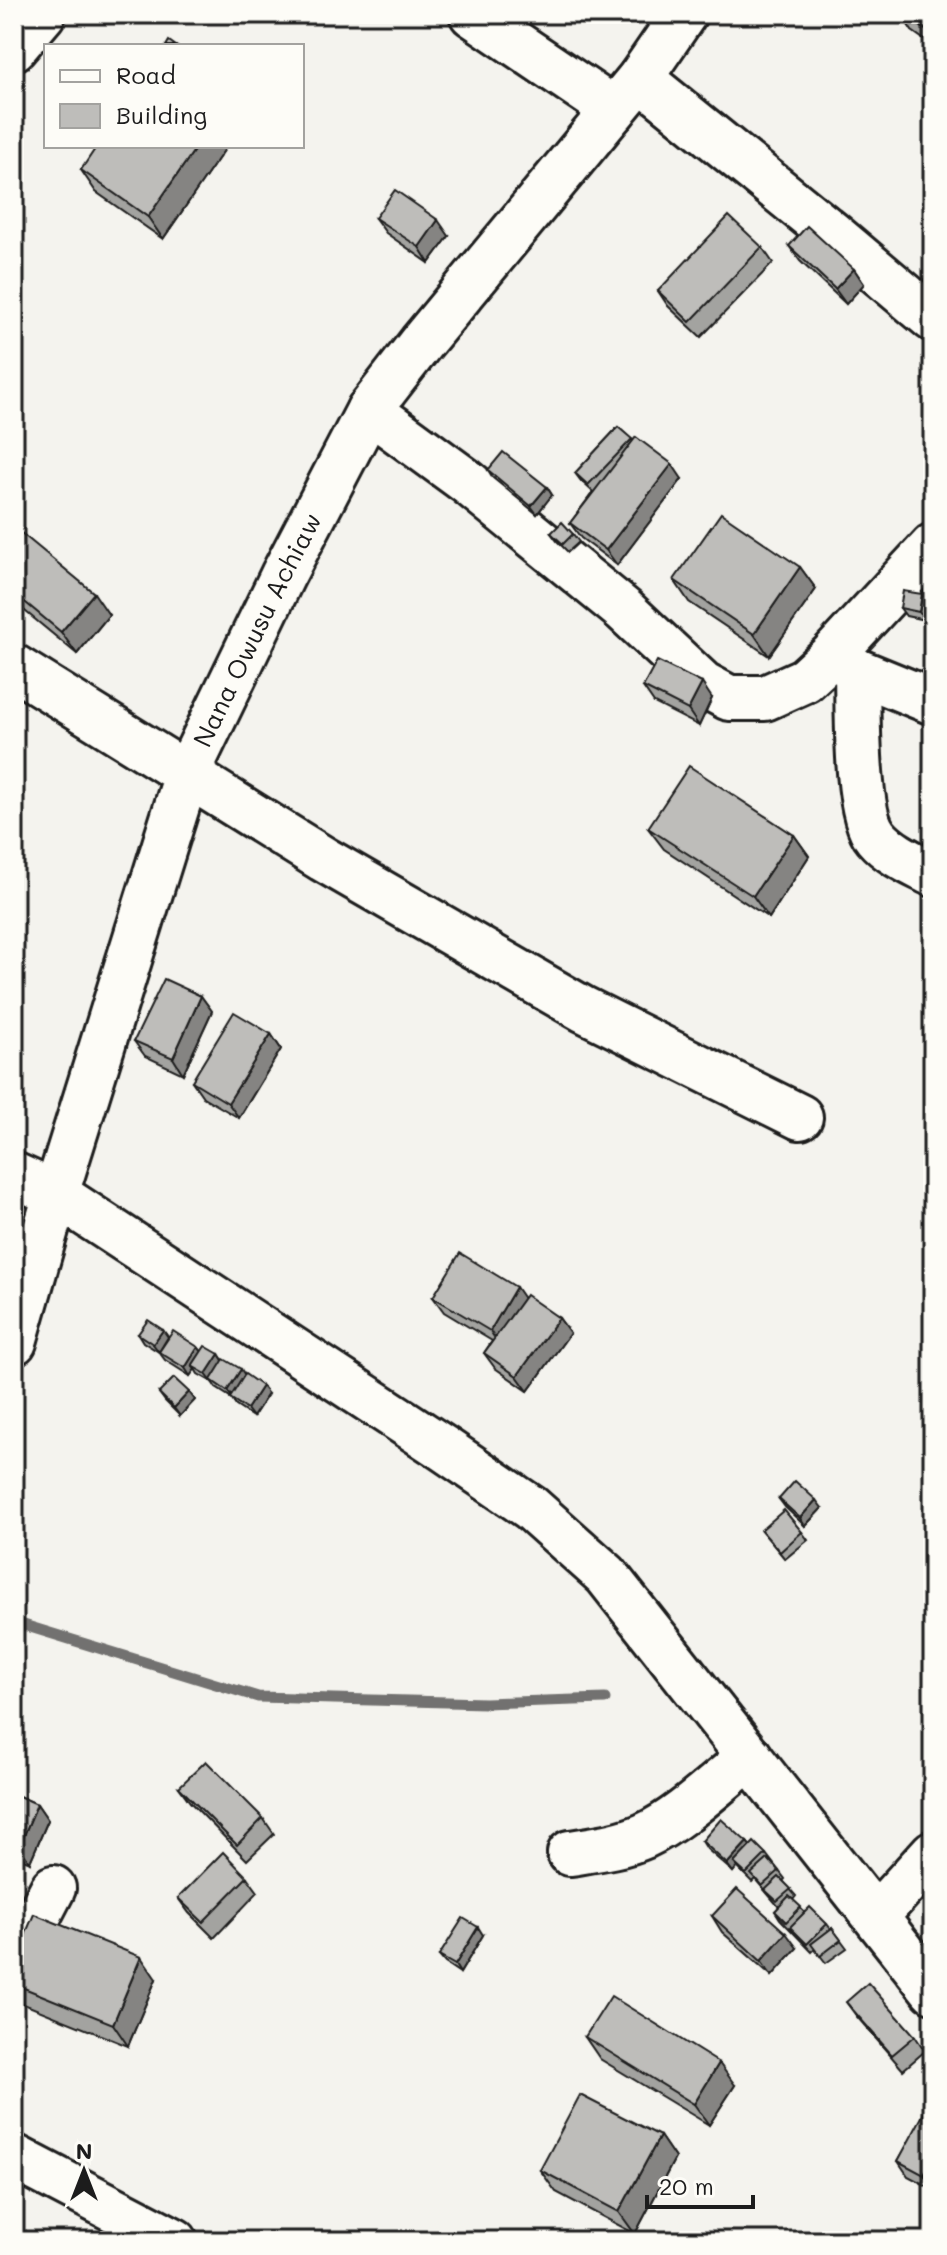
<svg xmlns="http://www.w3.org/2000/svg" width="947" height="2255" viewBox="0 0 947 2255" font-family="Mali,sans-serif">
  <style>
    .lines { fill: none; stroke-linecap: round; stroke-linejoin: round }
    .stream { stroke: #72716f; stroke-width: 11 }
    .minor-casing { stroke: #1c1c1c; stroke-width: 50 }
    .minor { stroke: #fdfcf7; stroke-width: 44 }
    .wall { fill: #a3a3a0; stroke: #1c1c1c; stroke-width: 2 }
    .shaded-wall { fill: #858482; stroke: #1c1c1c; stroke-width: 2 }
    .building { fill: #bebdba; stroke: #1c1c1c; stroke-width: 2 }
    .labels { text-anchor: middle; stroke-width: 8; stroke-linejoin: round; paint-order: stroke }
    .street-label { font-size: 26px; fill: #1c1c1c; stroke: #fdfcf7 }
  </style>
  <rect width="100%" height="100%" fill="#f4f3ee"/>
  <filter id="ink" filterUnits="userSpaceOnUse"><feTurbulence type="fractalNoise" baseFrequency=".0125" numOctaves="2"/><feDisplacementMap in="SourceGraphic" scale="16" xChannelSelector="R" yChannelSelector="G"/><feConvolveMatrix kernelMatrix="1 2 1 2 8 2 1 2 1" color-interpolation-filters="sRGB"/></filter>
  <g filter="url(#ink)">
    <g class="lines">
      <path class="stream" d="M14,1622L258,1697L485,1703L605,1699"/>
      <defs>
        <g id="minor">
          <path d="M472,14L614,110"/>
          <path d="M14,48L43,14"/>
          <path d="M640,78L830,232L933,319"/>
          <path d="M369,410L466,481L624,610L703,684L729,698H765L805,680L833,654L933,546"/>
          <path d="M834,655L857,671L933,702"/>
          <path d="M14,667L323,859L583,1009L800,1117"/>
          <path d="M857,671C858,707 855,812 876,837C890,854 914,864 933,874"/>
          <path d="M14,1175L56,1194L443,1448L531,1508L606,1575L933,1990"/>
          <path id="s1" d="M14,1342L56,1194L187,774L283,575L369,410L421,343L640,78L684,14"/>
          <path d="M570,1853C595,1849 621,1846 644,1836C681,1819 718,1782 750,1757"/>
          <path d="M876,1916L933,1853"/>
          <path d="M14,1963L53,1888"/>
          <path d="M14,2157L175,2241"/>
        </g>
      </defs>
      <use href="#minor" class="minor-casing"/>
      <use href="#minor" class="minor"/>
    </g>
    <g class="wall">
      <path d="M901,14H933V46L912,31Z"/>
      <path d="M227,146L163,239L96,192L81,170Z"/>
      <path d="M375,218L449,236L429,263L386,233Z"/>
      <path d="M789,246L854,269L864,284L846,304L800,261Z"/>
      <path d="M762,247L773,263L701,337L668,306L658,291Z"/>
      <path d="M618,427L633,441L682,479L617,565L581,538L570,523L593,492L581,481L575,473Z"/>
      <path d="M488,470L547,487L552,495L537,514L493,478Z"/>
      <path d="M14,527L109,615L77,654L14,602Z"/>
      <path d="M551,533L573,534L579,542L568,552L557,541Z"/>
      <path d="M800,567L816,589L769,656L689,602L674,580Z"/>
      <path d="M928,602L925,620L906,616L900,608Z"/>
      <path d="M643,687L712,698L699,726L654,703Z"/>
      <path d="M648,828L794,835L809,856L769,918L664,849Z"/>
      <path d="M201,996L212,1011L183,1074L145,1056L134,1041Z"/>
      <path d="M271,1034L281,1049L239,1118L203,1097L192,1081Z"/>
      <path d="M433,1297L524,1298L559,1318L570,1333L528,1391L495,1368L484,1353L492,1341L444,1312Z"/>
      <path d="M163,1330L168,1337L159,1352L143,1342L138,1334Z"/>
      <path d="M198,1347L202,1352L219,1354L223,1360L268,1394L253,1417L236,1406L230,1397L216,1388L212,1382L198,1374L195,1369L190,1376L165,1360L159,1352Z"/>
      <path d="M159,1393L195,1400L180,1416L165,1401Z"/>
      <path d="M779,1499L822,1508L805,1526L785,1507Z"/>
      <path d="M761,1530L802,1532L808,1540L785,1559Z"/>
      <path d="M179,1787L263,1818L274,1834L247,1860L190,1802Z"/>
      <path d="M14,1794L37,1804L48,1820L30,1862L14,1855Z"/>
      <path d="M702,1841L747,1842L750,1846L766,1854L785,1879L783,1881L796,1896L793,1900L804,1912L827,1924L831,1929L832,1928L847,1948L826,1963L815,1949L812,1952L780,1919L775,1911L779,1907L755,1879L752,1882L737,1867L733,1872L707,1849Z"/>
      <path d="M247,1877L258,1892L214,1938L189,1913L178,1898Z"/>
      <path d="M712,1916L797,1948L772,1976L722,1932Z"/>
      <path d="M483,1935L460,1973L445,1963L439,1956Z"/>
      <path d="M14,1961L156,1979L128,2046L21,2003L14,1992Z"/>
      <path d="M846,2002L915,2036L925,2051L903,2070L857,2017Z"/>
      <path d="M585,2037L735,2085L709,2125L600,2059Z"/>
      <path d="M933,2101V2189L908,2176L898,2161Z"/>
      <path d="M660,2136L675,2158L635,2234L556,2192L540,2170Z"/>
    </g>
    <g class="shaded-wall">
      <path d="M197,146H227L163,239L148,217Z"/>
      <path d="M438,220L449,236L429,263L419,247Z"/>
      <path d="M854,269L864,284L846,304L835,289Z"/>
      <path d="M672,464L682,479L617,565L606,550Z"/>
      <path d="M547,487L552,495L537,514L531,506Z"/>
      <path d="M800,567L816,589L769,656L754,634Z"/>
      <path d="M94,593L109,615L77,654L61,632Z"/>
      <path d="M922,594L928,602L925,620L919,612Z"/>
      <path d="M702,683L712,698L699,726L688,710Z"/>
      <path d="M794,835L809,856L769,918L753,896Z"/>
      <path d="M201,996L212,1011L183,1074L173,1058Z"/>
      <path d="M271,1034L281,1049L239,1118L228,1103Z"/>
      <path d="M516,1287L527,1303L500,1346L490,1331Z"/>
      <path d="M559,1318L570,1333L528,1391L517,1376Z"/>
      <path d="M163,1330L168,1337L159,1352L153,1344Z"/>
      <path d="M198,1347L204,1354L192,1366L195,1369L190,1376L185,1368Z"/>
      <path d="M219,1354L224,1362L212,1382L206,1374Z"/>
      <path d="M241,1369L246,1377L233,1398L227,1391Z"/>
      <path d="M262,1386L268,1394L253,1417L247,1409Z"/>
      <path d="M189,1392L195,1400L180,1416L174,1408Z"/>
      <path d="M816,1500L822,1508L805,1526L800,1518Z"/>
      <path d="M37,1804L48,1820L30,1862L19,1847Z"/>
      <path d="M747,1842L753,1849L734,1863L737,1867L733,1872L727,1864Z"/>
      <path d="M478,1927L483,1935L460,1973L455,1965Z"/>
      <path d="M786,1933L797,1948L772,1976L761,1961Z"/>
      <path d="M141,1957L156,1979L128,2046L113,2024Z"/>
      <path d="M719,2063L735,2085L709,2125L694,2104Z"/>
      <path d="M660,2136L675,2158L635,2234L619,2212Z"/>
      <path d="M933,2158L932,2186L933,2187L924,2175Z"/>
    </g>
    <g class="building">
      <path d="M904,14H933V31L931,34Z"/>
      <path d="M169,41L176,46H166Z"/>
      <path d="M97,146H197L148,217L81,170Z"/>
      <path d="M395,190L438,220L419,247L375,218Z"/>
      <path d="M729,216L762,247L690,322L658,291Z"/>
      <path d="M807,226L854,269L835,289L789,246Z"/>
      <path d="M618,427L632,439L588,485L575,473Z"/>
      <path d="M636,437L672,464L606,550L570,523Z"/>
      <path d="M503,452L547,487L531,506L488,470Z"/>
      <path d="M721,513L800,567L754,634L674,580Z"/>
      <path d="M562,522L573,534L563,544L551,533Z"/>
      <path d="M14,527L94,593L61,632L14,593Z"/>
      <path d="M903,591L922,594L919,612L900,608Z"/>
      <path d="M657,661L702,683L688,710L643,687Z"/>
      <path d="M689,766L794,835L753,896L648,828Z"/>
      <path d="M164,979L201,996L173,1058L134,1041Z"/>
      <path d="M234,1012L271,1034L228,1103L192,1081Z"/>
      <path d="M460,1253L516,1287L490,1331L433,1297Z"/>
      <path d="M526,1295L559,1318L517,1376L484,1353Z"/>
      <path d="M148,1320L163,1330L153,1344L138,1334Z"/>
      <path d="M173,1331L198,1347L185,1368L159,1352Z"/>
      <path d="M205,1346L219,1354L206,1374L192,1366Z"/>
      <path d="M224,1359L241,1369L227,1391L211,1380Z"/>
      <path d="M245,1374L262,1386L247,1409L230,1398Z"/>
      <path d="M174,1378L189,1392L174,1408L159,1393Z"/>
      <path d="M795,1481L816,1500L800,1518L779,1499Z"/>
      <path d="M784,1510L802,1532L780,1552L761,1530Z"/>
      <path d="M206,1761L263,1818L237,1845L179,1787Z"/>
      <path d="M14,1794L37,1804L19,1847L14,1844Z"/>
      <path d="M721,1819L747,1842L727,1864L702,1841Z"/>
      <path d="M754,1842L766,1854L746,1874L734,1863Z"/>
      <path d="M223,1852L247,1877L203,1922L178,1898Z"/>
      <path d="M768,1859L779,1871L762,1886L751,1874Z"/>
      <path d="M779,1877L791,1889L777,1901L765,1890Z"/>
      <path d="M737,1889L786,1933L761,1961L712,1916Z"/>
      <path d="M789,1896L801,1907L786,1922L775,1911Z"/>
      <path d="M810,1907L827,1924L807,1944L790,1927Z"/>
      <path d="M34,1914L141,1957L113,2024L14,1984V1961Z"/>
      <path d="M463,1918L478,1927L455,1965L439,1956Z"/>
      <path d="M832,1928L841,1940L820,1956L811,1944Z"/>
      <path d="M868,1983L915,2036L892,2055L846,2002Z"/>
      <path d="M611,1996L719,2063L694,2104L585,2037Z"/>
      <path d="M580,2095L660,2136L619,2212L540,2170Z"/>
      <path d="M931,2100L933,2101V2158L924,2175L898,2161Z"/>
    </g>
  </g>
  <g class="labels">
    <g class="street-label">
      <text dy="9" stroke="none"><textPath href="#s1" startOffset="754">Nana Owusu Achiaw</textPath></text>
    </g>
  </g>
  <rect width="947" height="2255" fill="none" stroke="#fdfcf7" stroke-width="48"/>
  <rect x="24" y="24" width="899" height="2207" fill="none" stroke="#1c1c1c" stroke-width="3" filter="url(#ink)"/>
  <rect x="44" y="44" width="260" height="104" fill="#fdfcf7" stroke="#a3a29f" stroke-width="2"/>
  <rect x="60" y="70" width="40" height="12" fill="#fdfcf7" stroke="#a3a29f" stroke-width="2"/>
  <text x="116" y="84" font-size="24" fill="#1c1c1c">Road</text>
  <rect x="60" y="104" width="40" height="24" fill="#bebdba" stroke="#a3a29f" stroke-width="2"/>
  <text x="116" y="124" font-size="24" fill="#1c1c1c">Building</text>
  <g transform="translate(84 2171)" stroke="#fdfcf7" stroke-width="6" paint-order="stroke">
  <path d="M0-6L14 30L0 20L-14 30Z" fill="#1c1c1c"/>
  <text y="-12" font-size="22" font-weight="bold" text-anchor="middle" fill="#1c1c1c">N</text>
  </g>
  <path d="M647 2195v12h106v-12" fill="none" stroke="#1c1c1c" stroke-width="4"/>
  <text x="659" y="2195" font-size="24" fill="#1c1c1c" stroke="#fdfcf7" stroke-width="6" paint-order="stroke">20 m</text>
</svg>
